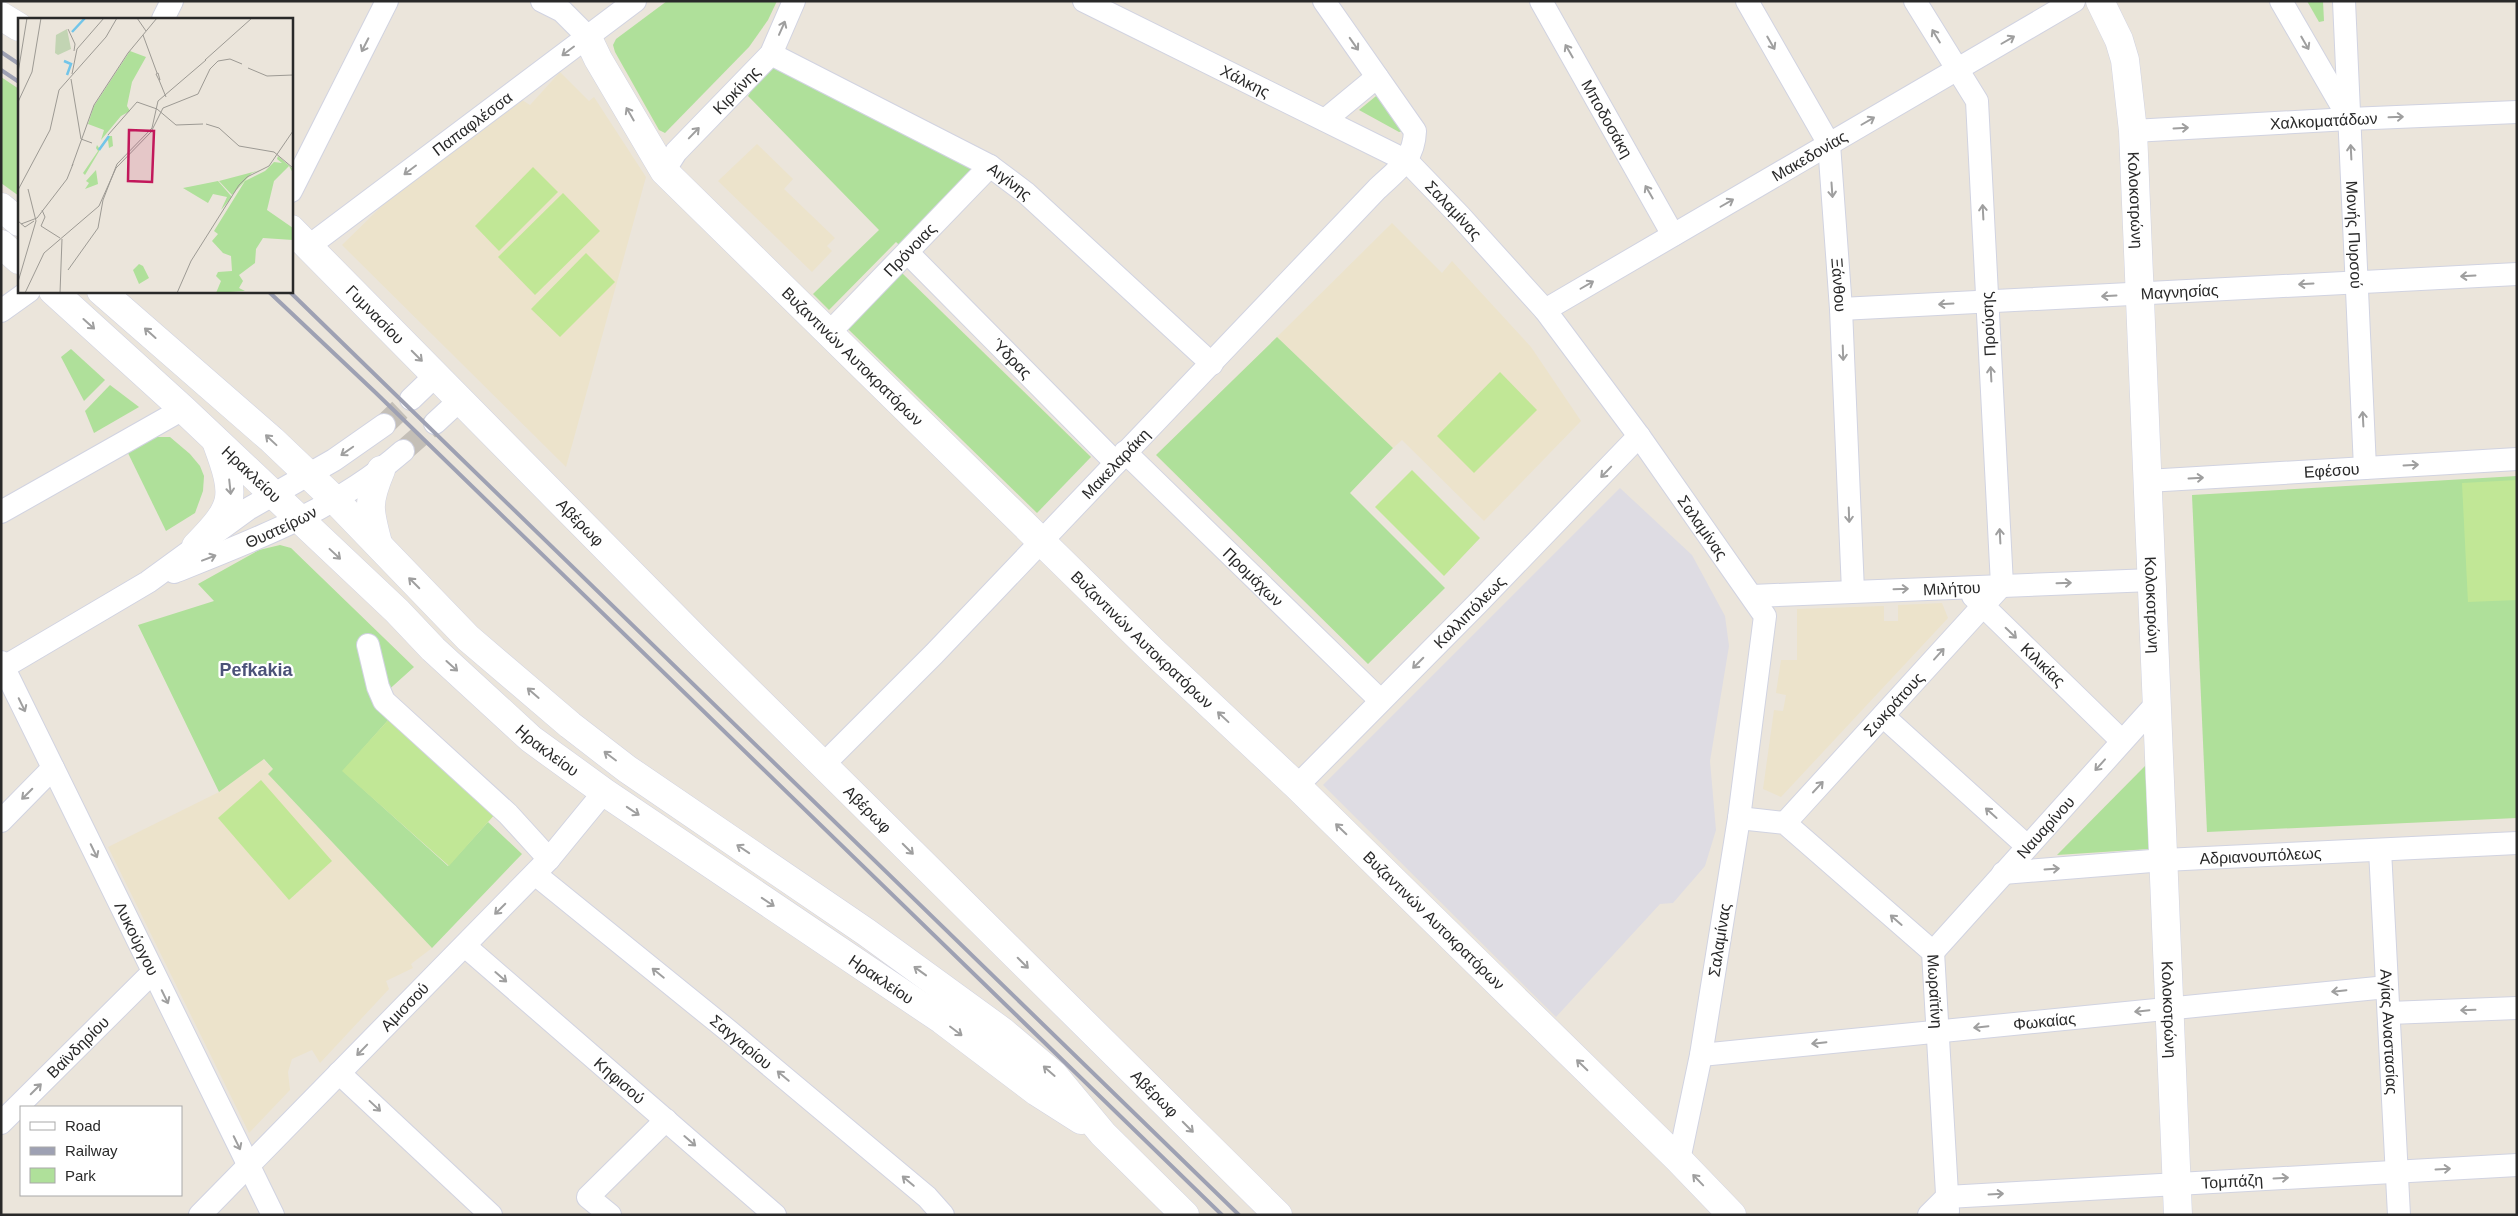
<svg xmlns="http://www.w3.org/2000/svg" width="2518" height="1216" viewBox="0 0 2518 1216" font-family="Arial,sans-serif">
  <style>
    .industrial { fill: #dedce3 }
    .education { fill: #ece3cb }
    .green { fill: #afe09a }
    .pitch { fill: #c1e796 }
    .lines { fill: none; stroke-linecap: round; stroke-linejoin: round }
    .street-tunnel { stroke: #c4bfb7; stroke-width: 22; stroke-dasharray: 22 11; stroke-linecap: butt }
    .street-casing { stroke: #d1d3e1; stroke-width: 24 }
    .secondary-casing { stroke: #d1d3e1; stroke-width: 29 }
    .street { stroke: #fff; stroke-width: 22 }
    .secondary { stroke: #fff; stroke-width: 28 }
    .rail { stroke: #9ea1b3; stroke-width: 4 }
    .oneway { stroke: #9f9f9f }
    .labels { text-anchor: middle; stroke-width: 4.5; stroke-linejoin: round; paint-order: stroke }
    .street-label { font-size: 16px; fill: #292929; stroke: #fff }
    .neighbourhood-label { font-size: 18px; font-weight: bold; fill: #4b5278; stroke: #fff }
    .inset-river { fill: none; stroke: #72c5e9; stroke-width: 2.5 }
    .inset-road { fill: none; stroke: #9d9a94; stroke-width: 1 }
    .view { fill: #c2185b; fill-opacity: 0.15; stroke: #c2185b; stroke-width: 2.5 }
    .inset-edge { fill: none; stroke: #292929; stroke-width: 2.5 }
  </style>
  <rect width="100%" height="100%" fill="#ebe5db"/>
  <path class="industrial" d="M1620,488L1692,555L1725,616L1729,646L1710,761L1716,830L1705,866L1673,903L1660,904L1556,1017L1323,785Z"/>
  <g class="education">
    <path d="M560,72L589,101L594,97L646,177L566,467L342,245L389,199L522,100L530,105Z"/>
    <path d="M757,144L793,179L784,189L835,238L827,246L832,251L812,272L718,181Z"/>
    <path d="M1392,223L1442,273L1452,261L1531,347L1581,421L1484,521L1402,440L1393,448L1277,337Z"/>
    <path d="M1942,603L1948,618L1781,797L1763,789L1774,710L1783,711L1786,695L1776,693L1781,660H1797V609L1884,606V621H1898V605Z"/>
    <path d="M263,759L274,770L268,774L432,948L411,964L413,968L386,981L389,989L320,1063L312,1050L292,1059L288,1072L290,1090L249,1133L108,847L219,792Z"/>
  </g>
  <g class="green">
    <path d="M667,1H777L768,20L749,47L665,133L659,130L615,52L613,45L616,39Z"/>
    <path d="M2307,1H2323L2324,21L2319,22Z"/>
    <path d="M771,54L990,166L908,253L896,242L829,310L813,294L879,230L748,96L750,93L741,84Z"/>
    <path d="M1,77L19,89V196L1,183Z"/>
    <path d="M1381,92L1409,130L1399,132L1359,110Z"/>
    <path d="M902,273L1091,457L1037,513L848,329Z"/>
    <path d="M1277,337L1393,448L1350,493L1445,588L1368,664L1156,455Z"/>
    <path d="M71,349L105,380L84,401L61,357Z"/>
    <path d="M110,385L139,407L94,433L85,411Z"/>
    <path d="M153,437H170L190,454L200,466L204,476L203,491L195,513L166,531L126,449Z"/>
    <path d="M2517,476V818L2207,832L2192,495Z"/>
    <path d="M280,545L291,548L414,667L374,703L390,718L343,771L448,866L488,822L522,854L432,948L268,774L273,769L264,759L219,792L138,625L214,601L198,584L259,550Z"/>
    <path d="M2145,766L2149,849L2057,855Z"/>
  </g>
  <g class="pitch">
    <path d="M533,167L558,192L499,251L475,226Z"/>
    <path d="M563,193L600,231L535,295L498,257Z"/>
    <path d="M586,253L615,282L560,337L531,309Z"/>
    <path d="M1500,372L1537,410L1474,473L1437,436Z"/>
    <path d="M1412,470L1480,538L1444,576L1375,507Z"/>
    <path d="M2517,480V600L2468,602L2462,483Z"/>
    <path d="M390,718L496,813L449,866L342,771Z"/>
    <path d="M261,780L332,861L289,900L218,818Z"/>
  </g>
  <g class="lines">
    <g class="street-tunnel">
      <path d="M384,425L411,399"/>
      <path d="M403,451L435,423"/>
    </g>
    <defs>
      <g id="street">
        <path d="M542,1L562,11L587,36"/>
        <path id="s1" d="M1084,1L1407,161L1460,216L1545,310L1639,436L1765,616L1739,818L1701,1055L1679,1160"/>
        <path id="s2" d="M1541,1L1673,235"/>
        <path id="s3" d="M1747,1L1829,144L1841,309L1853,591"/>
        <path d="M2281,1L2347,115"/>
        <path id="s4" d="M2344,1L2365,468"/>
        <path d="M163,19L172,1"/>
        <path id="s5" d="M771,54L990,166L1026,193L1212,364"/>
        <path d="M1325,120L1377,77"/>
        <path id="s6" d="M2133,131L2349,119L2517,112"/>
        <path id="s7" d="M664,171L676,152L771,54L794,1"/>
        <path d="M291,191L387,1"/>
        <path id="s8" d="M309,246L635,1"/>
        <path id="s9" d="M908,253L1116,463"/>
        <path id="s10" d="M1841,309L2517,274"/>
        <path id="s11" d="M1545,310L2074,1"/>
        <path d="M1,311L29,291"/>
        <path id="s12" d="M829,333L990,166"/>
        <path d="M411,399L436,375"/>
        <path d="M435,423L461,399"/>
        <path id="s13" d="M1125,452L1380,700"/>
        <path id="s14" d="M2147,481L2517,459"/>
        <path d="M1,512L183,409"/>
        <path id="s15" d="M174,572C255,540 337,509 403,451"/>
        <path id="s16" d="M1752,596L2152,580"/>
        <path id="s17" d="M1973,596L2122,741"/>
        <path d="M368,645L378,687L384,701L508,814L549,859"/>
        <path id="s18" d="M1,662L273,1215"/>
        <path d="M4,667L148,582L248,509L334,460L384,425"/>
        <path d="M1883,716L2027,846"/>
        <path id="s19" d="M823,765L934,654L1377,189C1397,170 1414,160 1415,131L1324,1"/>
        <path id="s20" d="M1297,786L1478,603L1639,436"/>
        <path id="s21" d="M1739,818L1785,823L1933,952L1948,1211"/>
        <path d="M1,821L53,768"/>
        <path id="s22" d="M1785,823L2002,585L1977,101L1915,1"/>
        <path id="s23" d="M2380,850L2399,1215"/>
        <path id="s24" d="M2003,873L2164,860L2517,843"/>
        <path id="s25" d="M535,874L730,1032L927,1197L943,1215"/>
        <path id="s26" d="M465,946L775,1215"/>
        <path id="s27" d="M1933,952L2157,703"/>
        <path d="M2389,1013L2517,1008"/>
        <path id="s28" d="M1701,1055L2387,987"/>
        <path d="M339,1073L491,1215"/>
        <path id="s29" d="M1,1123L153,972"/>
        <path id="s30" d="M200,1215L549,859L604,792"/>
        <path d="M610,1215L588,1197L666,1120"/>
        <path id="s31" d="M1929,1215L1947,1197L2517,1165"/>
      </g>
      <g id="secondary">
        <path id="s32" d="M2100,1L2119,40L2125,60L2133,131L2178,1215"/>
        <path d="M1,16L19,27"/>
        <path id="s33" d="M587,36L598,59L664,171L1154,652L1297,786L1679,1160L1732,1215"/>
        <path d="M1,207L19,222"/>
        <path id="s34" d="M291,229L699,642L1278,1215"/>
        <path d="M1,244L19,260"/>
        <path id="s35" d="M53,291L183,409L397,611L433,649L531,739L604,792L942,1020L1037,1092L1081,1120"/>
        <path d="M101,291L272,440L334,499L468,638L570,725L627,769L866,932L1002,1031L1054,1075L1103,1134L1185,1215"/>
        <path d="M378,543C369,510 367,503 381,470"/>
        <path d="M196,546C235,506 237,498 217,444"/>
      </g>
    </defs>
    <use href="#street" class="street-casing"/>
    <use href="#secondary" class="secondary-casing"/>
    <use href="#street" class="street"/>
    <use href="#secondary" class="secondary"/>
    <g class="rail">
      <path d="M1,52L19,64"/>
      <path d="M1,70L19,82"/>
      <path d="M268,291L376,393L1222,1215"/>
      <path d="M289,291L1239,1215"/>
    </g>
  </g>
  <defs><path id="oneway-shaft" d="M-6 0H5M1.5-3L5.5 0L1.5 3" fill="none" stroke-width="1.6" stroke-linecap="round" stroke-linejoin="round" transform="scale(1.25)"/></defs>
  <g class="oneway">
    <use href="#oneway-shaft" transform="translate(782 28) rotate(-66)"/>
    <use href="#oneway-shaft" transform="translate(1936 36) rotate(-121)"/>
    <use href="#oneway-shaft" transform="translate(2008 40) rotate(-30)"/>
    <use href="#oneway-shaft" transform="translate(1771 43) rotate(60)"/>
    <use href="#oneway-shaft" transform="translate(2305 43) rotate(60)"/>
    <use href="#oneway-shaft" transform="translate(1354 44) rotate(55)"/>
    <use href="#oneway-shaft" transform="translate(365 45) rotate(117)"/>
    <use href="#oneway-shaft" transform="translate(568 51) rotate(143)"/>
    <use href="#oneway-shaft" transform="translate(1569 51) rotate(-120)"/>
    <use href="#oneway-shaft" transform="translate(630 114) rotate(-120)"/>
    <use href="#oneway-shaft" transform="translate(2396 117) rotate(-2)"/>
    <use href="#oneway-shaft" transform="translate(1868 121) rotate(-30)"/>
    <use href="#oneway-shaft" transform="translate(2181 128) rotate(-3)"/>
    <use href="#oneway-shaft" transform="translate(694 133) rotate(-46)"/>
    <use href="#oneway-shaft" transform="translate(2351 152) rotate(-93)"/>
    <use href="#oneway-shaft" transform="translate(410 170) rotate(143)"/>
    <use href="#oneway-shaft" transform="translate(1832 190) rotate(86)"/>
    <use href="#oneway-shaft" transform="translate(1649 192) rotate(-120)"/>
    <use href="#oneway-shaft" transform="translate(1727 203) rotate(-30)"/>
    <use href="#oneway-shaft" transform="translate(1983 212) rotate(-93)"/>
    <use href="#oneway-shaft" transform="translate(2468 276) rotate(177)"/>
    <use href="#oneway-shaft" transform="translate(2306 284) rotate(177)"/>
    <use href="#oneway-shaft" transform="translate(1587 285) rotate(-30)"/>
    <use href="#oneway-shaft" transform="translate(2109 296) rotate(177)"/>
    <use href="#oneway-shaft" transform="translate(1946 304) rotate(177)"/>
    <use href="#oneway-shaft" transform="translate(89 324) rotate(42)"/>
    <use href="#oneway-shaft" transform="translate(150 333) rotate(-138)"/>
    <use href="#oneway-shaft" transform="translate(1843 353) rotate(88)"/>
    <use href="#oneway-shaft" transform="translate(417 356) rotate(45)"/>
    <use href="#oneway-shaft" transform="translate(1991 374) rotate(-93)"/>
    <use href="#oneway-shaft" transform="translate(2363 419) rotate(-93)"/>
    <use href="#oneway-shaft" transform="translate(271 440) rotate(-137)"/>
    <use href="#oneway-shaft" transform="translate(347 451) rotate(145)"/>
    <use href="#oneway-shaft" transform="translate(2411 465) rotate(-3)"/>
    <use href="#oneway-shaft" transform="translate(1606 472) rotate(134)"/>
    <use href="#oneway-shaft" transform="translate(2196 478) rotate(-3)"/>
    <use href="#oneway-shaft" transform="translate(230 487) rotate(84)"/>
    <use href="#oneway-shaft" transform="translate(1849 515) rotate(88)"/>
    <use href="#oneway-shaft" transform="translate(2000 536) rotate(-93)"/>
    <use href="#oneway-shaft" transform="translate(335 554) rotate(43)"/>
    <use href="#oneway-shaft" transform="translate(209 558) rotate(-21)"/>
    <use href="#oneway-shaft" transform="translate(414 583) rotate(-135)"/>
    <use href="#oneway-shaft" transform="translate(2064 583) rotate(-2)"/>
    <use href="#oneway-shaft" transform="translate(1901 589) rotate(-2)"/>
    <use href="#oneway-shaft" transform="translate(2011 633) rotate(44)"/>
    <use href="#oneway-shaft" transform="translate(1939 654) rotate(-48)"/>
    <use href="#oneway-shaft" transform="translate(1418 663) rotate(135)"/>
    <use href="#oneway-shaft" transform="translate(452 666) rotate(42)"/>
    <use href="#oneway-shaft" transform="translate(533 693) rotate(-139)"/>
    <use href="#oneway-shaft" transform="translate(22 705) rotate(64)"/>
    <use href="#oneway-shaft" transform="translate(1223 717) rotate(-137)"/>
    <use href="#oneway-shaft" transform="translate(610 756) rotate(-143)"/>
    <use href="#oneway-shaft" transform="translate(2100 765) rotate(132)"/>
    <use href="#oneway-shaft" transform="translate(1818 787) rotate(-47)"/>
    <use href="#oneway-shaft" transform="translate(27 794) rotate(135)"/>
    <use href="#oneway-shaft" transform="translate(633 811) rotate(34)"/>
    <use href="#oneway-shaft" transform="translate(1991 813) rotate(-138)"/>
    <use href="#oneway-shaft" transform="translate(1341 829) rotate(-136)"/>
    <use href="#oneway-shaft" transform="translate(743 849) rotate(-146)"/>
    <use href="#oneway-shaft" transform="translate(908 849) rotate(45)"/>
    <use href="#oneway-shaft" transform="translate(94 851) rotate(64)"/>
    <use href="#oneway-shaft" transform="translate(2052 869) rotate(-4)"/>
    <use href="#oneway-shaft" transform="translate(768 902) rotate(34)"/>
    <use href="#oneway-shaft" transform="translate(500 909) rotate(135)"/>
    <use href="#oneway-shaft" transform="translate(1896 920) rotate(-139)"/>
    <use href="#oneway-shaft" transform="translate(1023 963) rotate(45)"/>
    <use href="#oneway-shaft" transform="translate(920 971) rotate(-144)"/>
    <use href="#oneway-shaft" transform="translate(658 973) rotate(-141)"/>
    <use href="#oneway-shaft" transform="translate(501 977) rotate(41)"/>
    <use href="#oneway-shaft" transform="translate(2339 991) rotate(174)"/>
    <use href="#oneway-shaft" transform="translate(165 997) rotate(64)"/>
    <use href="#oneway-shaft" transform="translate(2468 1010) rotate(178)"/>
    <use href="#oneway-shaft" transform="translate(2142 1011) rotate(174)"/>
    <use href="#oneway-shaft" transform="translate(1981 1027) rotate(174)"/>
    <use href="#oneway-shaft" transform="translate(956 1031) rotate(37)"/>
    <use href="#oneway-shaft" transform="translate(1819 1043) rotate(174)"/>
    <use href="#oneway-shaft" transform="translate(362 1050) rotate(134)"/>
    <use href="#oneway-shaft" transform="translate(1582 1065) rotate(-136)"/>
    <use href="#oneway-shaft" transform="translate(1049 1071) rotate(-139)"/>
    <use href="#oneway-shaft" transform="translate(783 1076) rotate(-140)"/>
    <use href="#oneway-shaft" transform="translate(36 1089) rotate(-45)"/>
    <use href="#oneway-shaft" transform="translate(375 1106) rotate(43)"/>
    <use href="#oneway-shaft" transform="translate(1188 1127) rotate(45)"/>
    <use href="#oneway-shaft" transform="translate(690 1141) rotate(41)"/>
    <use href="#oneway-shaft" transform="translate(237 1143) rotate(64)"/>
    <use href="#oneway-shaft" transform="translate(2443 1169) rotate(-3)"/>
    <use href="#oneway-shaft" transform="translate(2281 1178) rotate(-3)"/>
    <use href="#oneway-shaft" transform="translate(1698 1180) rotate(-134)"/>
    <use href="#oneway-shaft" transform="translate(908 1181) rotate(-140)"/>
    <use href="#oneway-shaft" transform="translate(1996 1194) rotate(-3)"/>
  </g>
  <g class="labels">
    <g class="street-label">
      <text dy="6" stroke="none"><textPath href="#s1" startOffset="180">Χάλκης</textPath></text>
      <text dy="6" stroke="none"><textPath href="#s7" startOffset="109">Κιρκίνης</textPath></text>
      <text dy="6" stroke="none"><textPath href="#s2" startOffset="135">Μποδοσάκη</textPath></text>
      <text dy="6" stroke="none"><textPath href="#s6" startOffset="191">Χαλκοματάδων</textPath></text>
      <text dy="6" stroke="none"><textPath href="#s8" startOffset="204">Παπαφλέσσα</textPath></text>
      <text dy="6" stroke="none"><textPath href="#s11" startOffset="306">Μακεδονίας</textPath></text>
      <text dy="6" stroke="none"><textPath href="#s5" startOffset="271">Αιγίνης</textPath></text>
      <text dy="6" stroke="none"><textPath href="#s32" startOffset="205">Κολοκοτρώνη</textPath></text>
      <text dy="6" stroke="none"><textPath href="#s1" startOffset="428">Σαλαμίνας</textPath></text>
      <text dy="6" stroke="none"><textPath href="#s4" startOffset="234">Μονής Πυρσού</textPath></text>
      <text dy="6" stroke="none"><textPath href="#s12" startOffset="116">Πρόνοιας</textPath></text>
      <text dy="6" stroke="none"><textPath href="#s3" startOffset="306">Ξάνθου</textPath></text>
      <text dy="6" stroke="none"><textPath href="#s10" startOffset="339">Μαγνησίας</textPath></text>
      <text dy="6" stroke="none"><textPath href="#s34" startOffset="120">Γυμνασίου</textPath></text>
      <text transform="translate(1988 324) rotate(-93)" y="6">Προύσης</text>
      <text dy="6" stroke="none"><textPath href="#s33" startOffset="420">Βυζαντινών Αυτοκρατόρων</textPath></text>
      <text dy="6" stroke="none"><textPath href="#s9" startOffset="148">Ύδρας</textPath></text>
      <text dy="6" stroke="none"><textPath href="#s19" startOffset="420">Μακελαράκη</textPath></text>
      <text dy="6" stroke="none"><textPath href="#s14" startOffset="185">Εφέσου</textPath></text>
      <text dy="6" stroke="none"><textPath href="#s35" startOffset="270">Ηρακλείου</textPath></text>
      <text dy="6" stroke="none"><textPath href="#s34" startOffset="412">Αβέρωφ</textPath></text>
      <text dy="6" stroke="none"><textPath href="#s15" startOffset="116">Θυατείρων</textPath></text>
      <text dy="6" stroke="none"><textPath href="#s1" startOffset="832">Σαλαμίνας</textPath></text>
      <text dy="6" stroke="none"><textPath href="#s13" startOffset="179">Προμάχων</textPath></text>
      <text dy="6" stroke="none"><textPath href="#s16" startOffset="200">Μιλήτου</textPath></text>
      <text dy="6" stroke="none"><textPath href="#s32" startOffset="610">Κολοκοτρώνη</textPath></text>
      <text dy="6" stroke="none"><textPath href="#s20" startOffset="245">Καλλιπόλεως</textPath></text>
      <text dy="6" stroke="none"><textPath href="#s33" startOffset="825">Βυζαντινών Αυτοκρατόρων</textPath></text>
      <text dy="6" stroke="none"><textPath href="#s17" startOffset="98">Κιλικίας</textPath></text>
      <text dy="6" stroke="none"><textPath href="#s22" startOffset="161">Σωκράτους</textPath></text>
      <text dy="6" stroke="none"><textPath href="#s35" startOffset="675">Ηρακλείου</textPath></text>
      <text dy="6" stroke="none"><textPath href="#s34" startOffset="818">Αβέρωφ</textPath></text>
      <text dy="6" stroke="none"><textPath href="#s27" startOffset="168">Ναυαρίνου</textPath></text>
      <text dy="6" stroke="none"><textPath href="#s24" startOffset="258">Αδριανουπόλεως</textPath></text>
      <text dy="6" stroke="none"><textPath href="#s33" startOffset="1230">Βυζαντινών Αυτοκρατόρων</textPath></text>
      <text dy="6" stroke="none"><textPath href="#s18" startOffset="308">Λυκούργου</textPath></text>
      <text transform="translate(1719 940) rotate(-81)" y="6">Σαλαμίνας</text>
      <text dy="6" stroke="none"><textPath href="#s35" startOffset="1080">Ηρακλείου</textPath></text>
      <text dy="6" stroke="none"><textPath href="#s21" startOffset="282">Μωραϊτίνη</textPath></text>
      <text dy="6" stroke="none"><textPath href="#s30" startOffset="292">Αμισσού</textPath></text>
      <text dy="6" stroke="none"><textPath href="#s32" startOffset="1015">Κολοκοτρώνη</textPath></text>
      <text dy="6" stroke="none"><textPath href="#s28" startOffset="345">Φωκαίας</textPath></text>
      <text dy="6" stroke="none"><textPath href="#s23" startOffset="182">Αγίας Αναστασίας</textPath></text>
      <text dy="6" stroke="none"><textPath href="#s25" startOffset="266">Σαγγαρίου</textPath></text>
      <text dy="6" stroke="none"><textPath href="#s29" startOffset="108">Βαϊνδηρίου</textPath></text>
      <text dy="6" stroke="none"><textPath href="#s26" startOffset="205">Κηφισού</textPath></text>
      <text dy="6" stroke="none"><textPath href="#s34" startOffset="1222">Αβέρωφ</textPath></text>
      <text dy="6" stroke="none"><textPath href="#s31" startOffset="311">Τομπάζη</textPath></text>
    </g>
    <g class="neighbourhood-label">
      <text x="256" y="676">Pefkakia</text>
    </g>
  </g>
  <g transform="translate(18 18)">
    <rect width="275" height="275" fill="#ebe5db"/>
    <path d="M112,33L128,39L114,64L109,88L112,93L103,98L83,122L86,112L70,106L76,88ZM90,118H94L95,128L91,130L90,122L86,125L67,157L65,155L80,133L78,130L79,127L81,130ZM260,138L275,151V155L271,148L256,163L249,192L275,210V222L245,220L238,231L237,245L221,257L225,263L221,270L227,273L198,275L203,263L198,258L200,254L214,253L213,238L205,235L194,223L200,216L196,213L227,163L247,153L256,144L264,145L259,141ZM78,152L80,166L67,171L71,165L68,163ZM243,152L234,155L214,177L201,163ZM200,163L214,179L203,192L209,179L195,176L190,185L165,170ZM121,246L125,248L131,260L121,266L115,252Z" fill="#afe09a"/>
    <path d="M49,11L53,31L40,37L37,35L38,17Z" fill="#c2d4b3"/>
    <path class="inset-river" d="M54,14L67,0M46,43L53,46L49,57M81,132L91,118"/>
    <path class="inset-road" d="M119,0L128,13M50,11L57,26L56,33M125,17L139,55M187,42L234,0M230,50L249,58L275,57M0,55L9,0M140,55L142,62H141L138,56ZM54,56L59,31L86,0M53,61L63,121L74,125M141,62L148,79M0,84L14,54L23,0M188,106L201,110L221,128L256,134L275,150M90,117L119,84L139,91L158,107L185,106M54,148L76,87L110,35L139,0M0,172L32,112L41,72L88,19L99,0M24,192L27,199L23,208L42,220M0,203L7,209L16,203M3,206L19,200L49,161L55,146M50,252L80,210L85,182L99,146L134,110L140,83L188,42M0,264L18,203L10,171M7,275L26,235L81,188L98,150L133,114L145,90L180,76L192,51L200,43L212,41L224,46M42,275L44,221M159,275L173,243L221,167L229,159L251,148L275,113"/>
    <path class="view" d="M111,112L136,113L134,164L110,163Z"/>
    <rect width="275" height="275" class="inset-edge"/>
  </g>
  <rect width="2518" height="1216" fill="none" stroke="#292929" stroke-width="5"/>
  <rect x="20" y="1106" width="162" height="90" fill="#ffffff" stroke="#a9a9a9"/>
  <rect x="30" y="1122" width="25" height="8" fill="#ffffff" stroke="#a9a9a9"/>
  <text x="65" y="1131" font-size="15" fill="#292929">Road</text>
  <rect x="30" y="1147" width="25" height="8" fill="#9ea1b3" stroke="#a9a9a9"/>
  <text x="65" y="1156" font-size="15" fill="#292929">Railway</text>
  <rect x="30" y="1168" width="25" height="15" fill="#afe09a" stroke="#a9a9a9"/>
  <text x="65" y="1181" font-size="15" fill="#292929">Park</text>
</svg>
